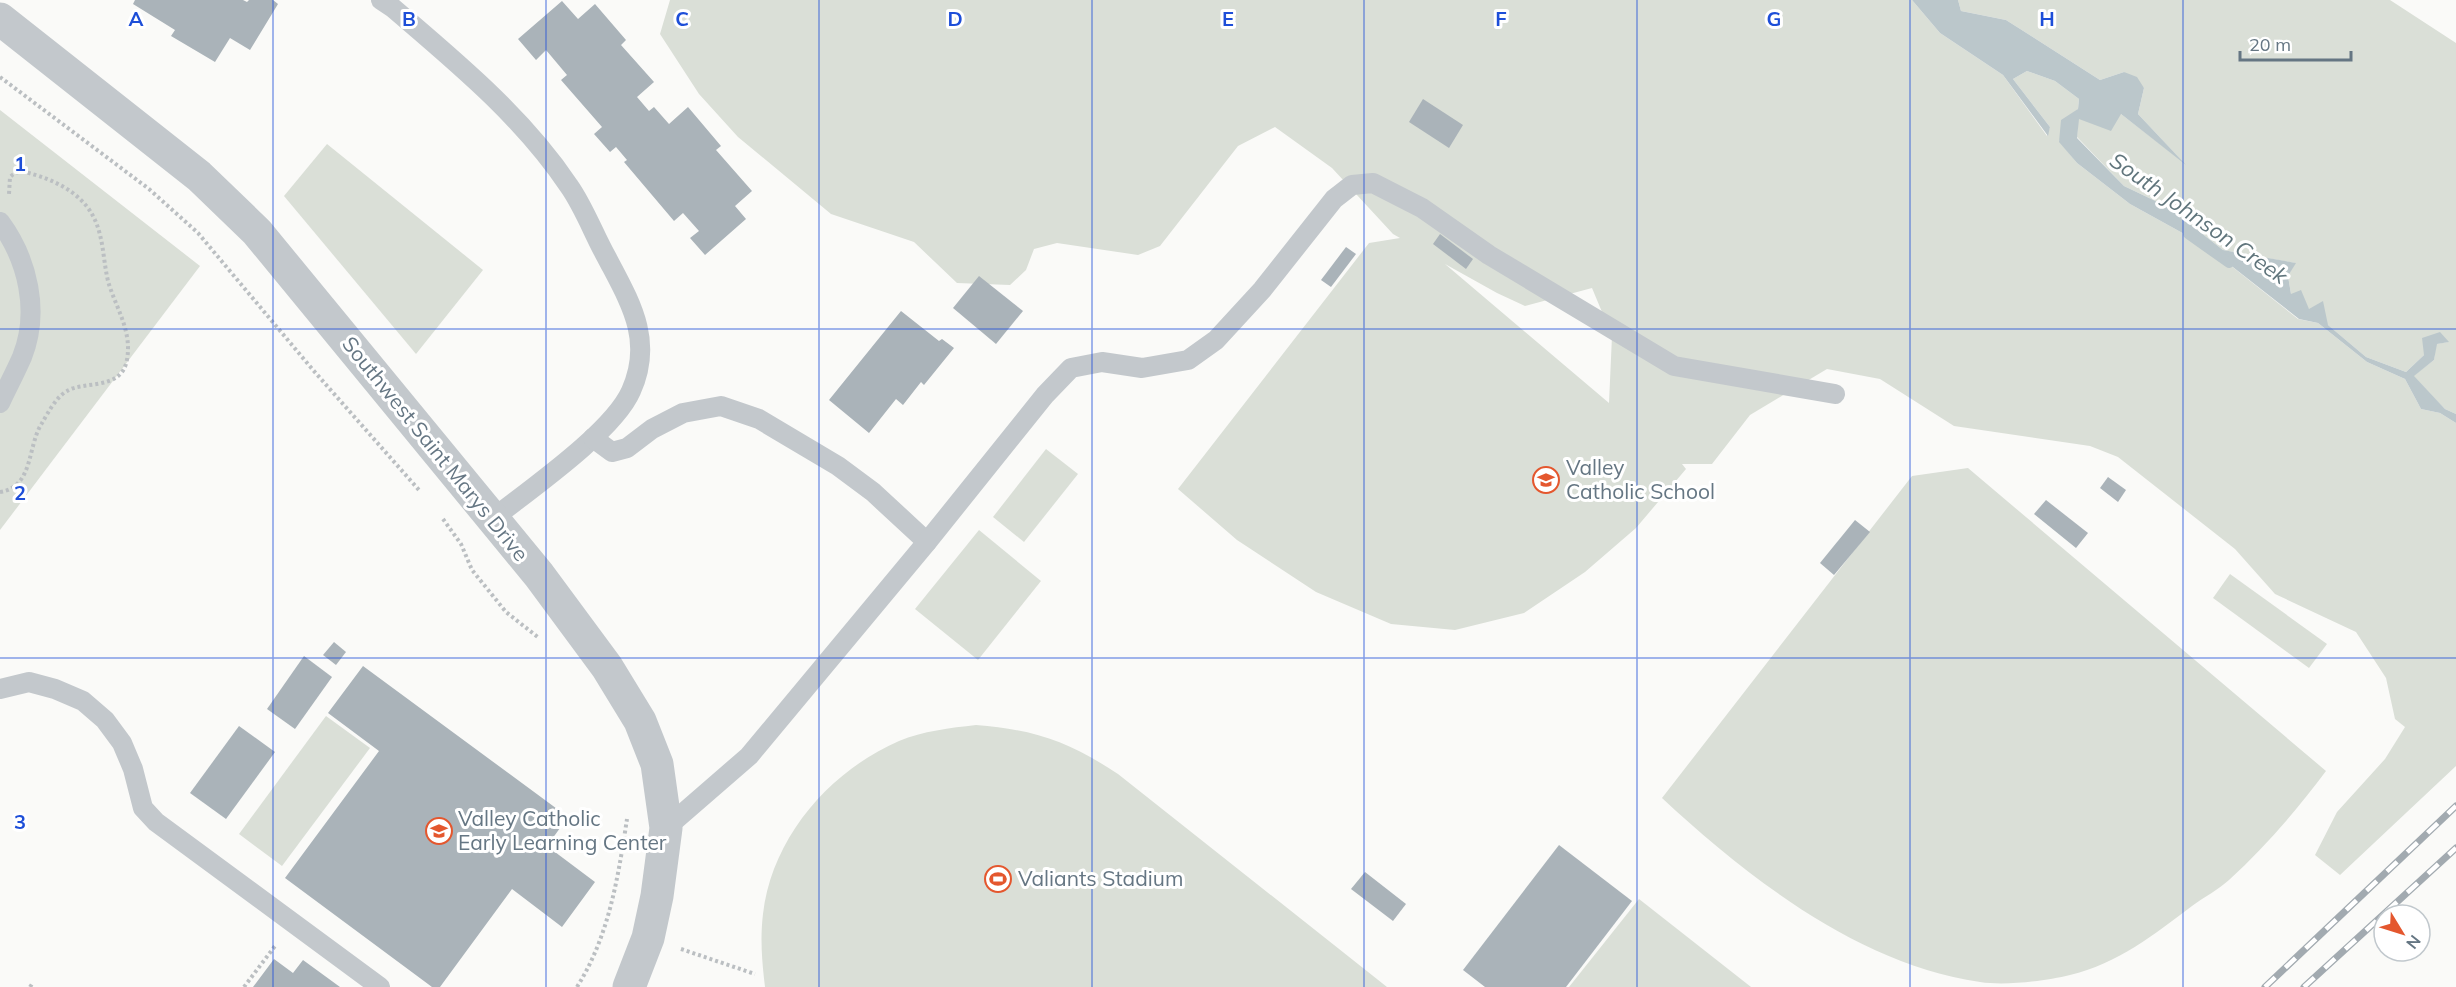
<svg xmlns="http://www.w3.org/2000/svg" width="2456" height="987" viewBox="0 0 2456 987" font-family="Mulish,sans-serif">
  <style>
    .green { fill: #dadfd7; fill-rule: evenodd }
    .water { fill: #bbc7cb }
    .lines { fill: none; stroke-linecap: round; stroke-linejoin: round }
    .stream { stroke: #bbc7cb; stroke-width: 10 }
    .building { fill: #aab3b9 }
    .path { stroke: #bbbfc2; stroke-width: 4; stroke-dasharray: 3 3; stroke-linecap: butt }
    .lane { stroke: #c3c8cc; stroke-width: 20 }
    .street { stroke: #c3c8cc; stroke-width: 33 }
    .rail-casing { stroke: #a2aab0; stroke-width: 7 }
    .rail { stroke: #fff; stroke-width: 4.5; stroke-dasharray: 14; stroke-linecap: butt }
    .grid { fill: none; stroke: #1d4ed8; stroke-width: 1.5; stroke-opacity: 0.55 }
    .labels { text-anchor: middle; stroke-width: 6; stroke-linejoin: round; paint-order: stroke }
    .street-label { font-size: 21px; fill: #657683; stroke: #fff }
    .poi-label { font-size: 21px; fill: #657683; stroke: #fff; text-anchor: start }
    .water-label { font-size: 22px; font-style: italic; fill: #60757c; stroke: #fff }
    .grid-label { font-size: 20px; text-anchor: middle; font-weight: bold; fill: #1d4ed8; stroke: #fff; stroke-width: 6; stroke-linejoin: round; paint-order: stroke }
  </style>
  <rect width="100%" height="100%" fill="#fafaf8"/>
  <g class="green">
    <path d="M670,0H1912L1940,33L2003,75L2047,136L2050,127L2013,79L2027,71L2055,81L2079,99L2078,109L2059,141L2077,163L2130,204L2206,246L2298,319L2318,323L2367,362L2405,379L2421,409L2440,413L2456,423V766L2340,875L2315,855L2337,812L2385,759L2405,727L2395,719L2386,678L2356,632L2275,594L2235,549L2118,457L2090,446L1954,426L1880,379L1827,369L1750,415L1712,464H1682L1686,469L1636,528L1585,572L1524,613L1455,630L1391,624L1316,592L1237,540L1178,489L1369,243L1400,238L1393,234L1332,168L1275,127L1238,146L1160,246L1138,255L1057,243L1034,249L1026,270L1010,285L957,283L914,242L831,214L738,137L699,94L660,34ZM1445,264L1497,293L1525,306L1592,288L1612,336L1609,403Z"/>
    <path d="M1958,0H2390L2456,43V414L2445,409L2413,376L2434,360L2436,344L2448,342L2440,333L2424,355L2406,372L2366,357L2291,294L2288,276L2295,263L2223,250L2168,207L2124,186L2077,137L2078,119L2121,114L2182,161L2138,114L2144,88L2124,72L2100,80L2006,20L1961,11Z"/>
    <path d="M0,110L200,266L0,530Z"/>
    <path d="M327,144L483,270L416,354L284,196Z"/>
    <path d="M1046,449L1078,474L1024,542L993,517Z"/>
    <path d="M1968,468L2326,771C2297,810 2265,847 2229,880C2218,890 2204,897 2192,906C2155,934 2117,964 2070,975C2045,981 2005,986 1980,982C1860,965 1748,878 1662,798L1912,476Z"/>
    <path d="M979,530L1041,581L978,660L915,609Z"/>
    <path d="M2230,574L2327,644L2309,668L2213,598Z"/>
    <path d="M326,716L370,748L282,866L239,834Z"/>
    <path d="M976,725C1035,730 1068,741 1118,774L1387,987H765C762,962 760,939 763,914C772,837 830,771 899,741C923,731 950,728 976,725Z"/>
    <path d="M1639,899L1751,987H1569Z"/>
  </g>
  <path class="water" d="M1912,0H1958L1961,11L2006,20L2100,80L2124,72L2137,77L2144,88L2138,114L2186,165L2121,114L2111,131L2079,119L2077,138L2124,186L2168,207L2223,250L2296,263L2288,276L2291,294L2301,290L2309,309L2323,301L2328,325L2366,357L2406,372L2424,355L2422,338L2440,332L2449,342L2437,344L2434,360L2414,376L2445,409L2456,414V423L2440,413L2421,409L2405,379L2367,362L2318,323L2299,319L2206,246L2130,204L2077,163L2059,142L2061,120L2078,109L2079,99L2055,81L2027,71L2013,79L2050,127L2048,136L2003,75L1940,33Z"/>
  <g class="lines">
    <path class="stream" d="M2188,234L2229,263"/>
  </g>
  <g class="building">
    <path d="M135,0H243L247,2L249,0H273L278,4L250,50L230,38L215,62L171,36L175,30L133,4Z"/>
    <path d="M562,1L578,19L595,4L626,40L621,45L654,82L637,97L649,111L654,107L669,124L688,107L721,146L716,150L752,191L735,206L746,219L705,255L690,238L699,231L683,213L674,221L624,162L627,160L616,147L610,152L594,134L602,127L561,80L567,75L546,50L536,60L518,39Z"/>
    <path d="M1423,99L1463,125L1449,148L1409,122Z"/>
    <path d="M1440,234L1473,259L1466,269L1433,244Z"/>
    <path d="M1346,247L1356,254L1331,287L1321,280Z"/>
    <path d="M979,276L1023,311L996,344L953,308Z"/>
    <path d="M901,311L939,341L942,339L954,348L924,385L921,382L903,405L896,399L869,433L829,400Z"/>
    <path d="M2108,477L2126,490L2118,502L2100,488Z"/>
    <path d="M2046,500L2088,533L2076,548L2034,514Z"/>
    <path d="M1855,520L1870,532L1834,575L1820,563Z"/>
    <path d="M334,642L346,652L336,665L323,655Z"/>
    <path d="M304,656L332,677L295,729L267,709Z"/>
    <path d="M363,666L568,817L547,846L595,882L562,927L512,889L440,987H432L285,878L379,751L328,713Z"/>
    <path d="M239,726L275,752L226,819L190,793Z"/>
    <path d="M1559,845L1632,901L1566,987H1485L1463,970Z"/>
    <path d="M1365,872L1406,904L1393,921L1351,889Z"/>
    <path d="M274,959L293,973L303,960L340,987H253Z"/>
  </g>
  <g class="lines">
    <g class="path">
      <path d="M0,77L149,189L198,233L313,370L419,490"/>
      <path d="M0,492C34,487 27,446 42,423C48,413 56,397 67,391C83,381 118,390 126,364C134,333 116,309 108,281C102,255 104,230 88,208C76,192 57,182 39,176C28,173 19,168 10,177L9,194"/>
      <path d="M443,519L461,544L472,570L506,612L539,638"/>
      <path d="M681,949L755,974"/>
      <path d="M30,987L32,984"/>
      <path d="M244,987L275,946"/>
      <path d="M577,987C609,936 618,878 627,819"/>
    </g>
    <g class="lane">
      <path d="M381,0L393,8C456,62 522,116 569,186C584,207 594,235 607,258C630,302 654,340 631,391C613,432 529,490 491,520"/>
      <path d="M0,222C28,260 40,312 22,357C15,373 7,388 0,403"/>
      <path d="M593,438L612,452L627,448L652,429L683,413L721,406L759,419L838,466L873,492L927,542"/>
      <path d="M0,689L29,682L55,689L83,701L105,720L122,743L133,769L143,808L156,822L380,987"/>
      <path d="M666,828L749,756L927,542L1045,395L1071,368L1102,362L1142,368L1188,360L1216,340L1262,290L1334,199L1352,185L1373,183L1422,208L1489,255L1674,366L1835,394"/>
    </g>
    <path class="street" d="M0,19L199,176L257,232L539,575L607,667L640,721L657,764L666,828L657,896L648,938L629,987"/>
    <defs>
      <g id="rail">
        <path d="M2265,987L2456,806"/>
        <path d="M2304,987L2456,848"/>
      </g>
    </defs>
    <use href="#rail" class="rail-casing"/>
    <use href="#rail" class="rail"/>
  </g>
  <path class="grid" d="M273,0V987M546,0V987M819,0V987M1092,0V987M1364,0V987M1637,0V987M1910,0V987M2183,0V987M0,329H2456M0,658H2456"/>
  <defs>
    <symbol id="school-ring" viewBox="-11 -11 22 22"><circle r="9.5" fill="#fff" stroke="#e4572e" stroke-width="1.5"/><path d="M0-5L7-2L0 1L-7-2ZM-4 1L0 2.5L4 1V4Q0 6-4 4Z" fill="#e4572e"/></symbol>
    <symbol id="stadium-ring" viewBox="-11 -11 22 22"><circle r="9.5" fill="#fff" stroke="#e4572e" stroke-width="1.5"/><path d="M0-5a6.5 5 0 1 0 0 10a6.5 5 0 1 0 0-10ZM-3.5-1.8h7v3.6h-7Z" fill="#e4572e"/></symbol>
  </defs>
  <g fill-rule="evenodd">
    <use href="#school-ring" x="1531" y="465" width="30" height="30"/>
    <use href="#school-ring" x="424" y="816" width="30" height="30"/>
    <use href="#stadium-ring" x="983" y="864" width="30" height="30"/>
  </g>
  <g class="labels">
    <g class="street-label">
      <text transform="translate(435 449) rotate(51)" y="7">Southwest Saint Marys Drive</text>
    </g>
    <g class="poi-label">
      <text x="1566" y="475">Valley<tspan x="1566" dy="24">Catholic School</tspan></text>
      <text x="458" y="826">Valley Catholic<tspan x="458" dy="24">Early Learning Center</tspan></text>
      <text x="1018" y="886">Valiants Stadium</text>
    </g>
    <g class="water-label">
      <text transform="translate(2199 218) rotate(35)" y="8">South Johnson Creek</text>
    </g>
  </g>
  <g class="grid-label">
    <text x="136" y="26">A</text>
    <text x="409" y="26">B</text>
    <text x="682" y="26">C</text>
    <text x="955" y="26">D</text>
    <text x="1228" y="26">E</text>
    <text x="1501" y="26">F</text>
    <text x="1774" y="26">G</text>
    <text x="2047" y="26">H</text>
    <text x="20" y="171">1</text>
    <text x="20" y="500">2</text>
    <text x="20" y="829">3</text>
  </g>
  <g transform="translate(2402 933) rotate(128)"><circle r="28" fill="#ffffff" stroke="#c1c8cd" stroke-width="1.5"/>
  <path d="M0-4.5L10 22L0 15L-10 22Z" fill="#e4572e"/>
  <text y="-9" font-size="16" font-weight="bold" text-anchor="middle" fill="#657683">N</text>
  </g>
  <path d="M2240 51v9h111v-9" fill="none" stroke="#657683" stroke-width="3"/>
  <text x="2249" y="51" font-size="18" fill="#657683" stroke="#ffffff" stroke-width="4.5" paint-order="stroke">20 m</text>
</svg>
